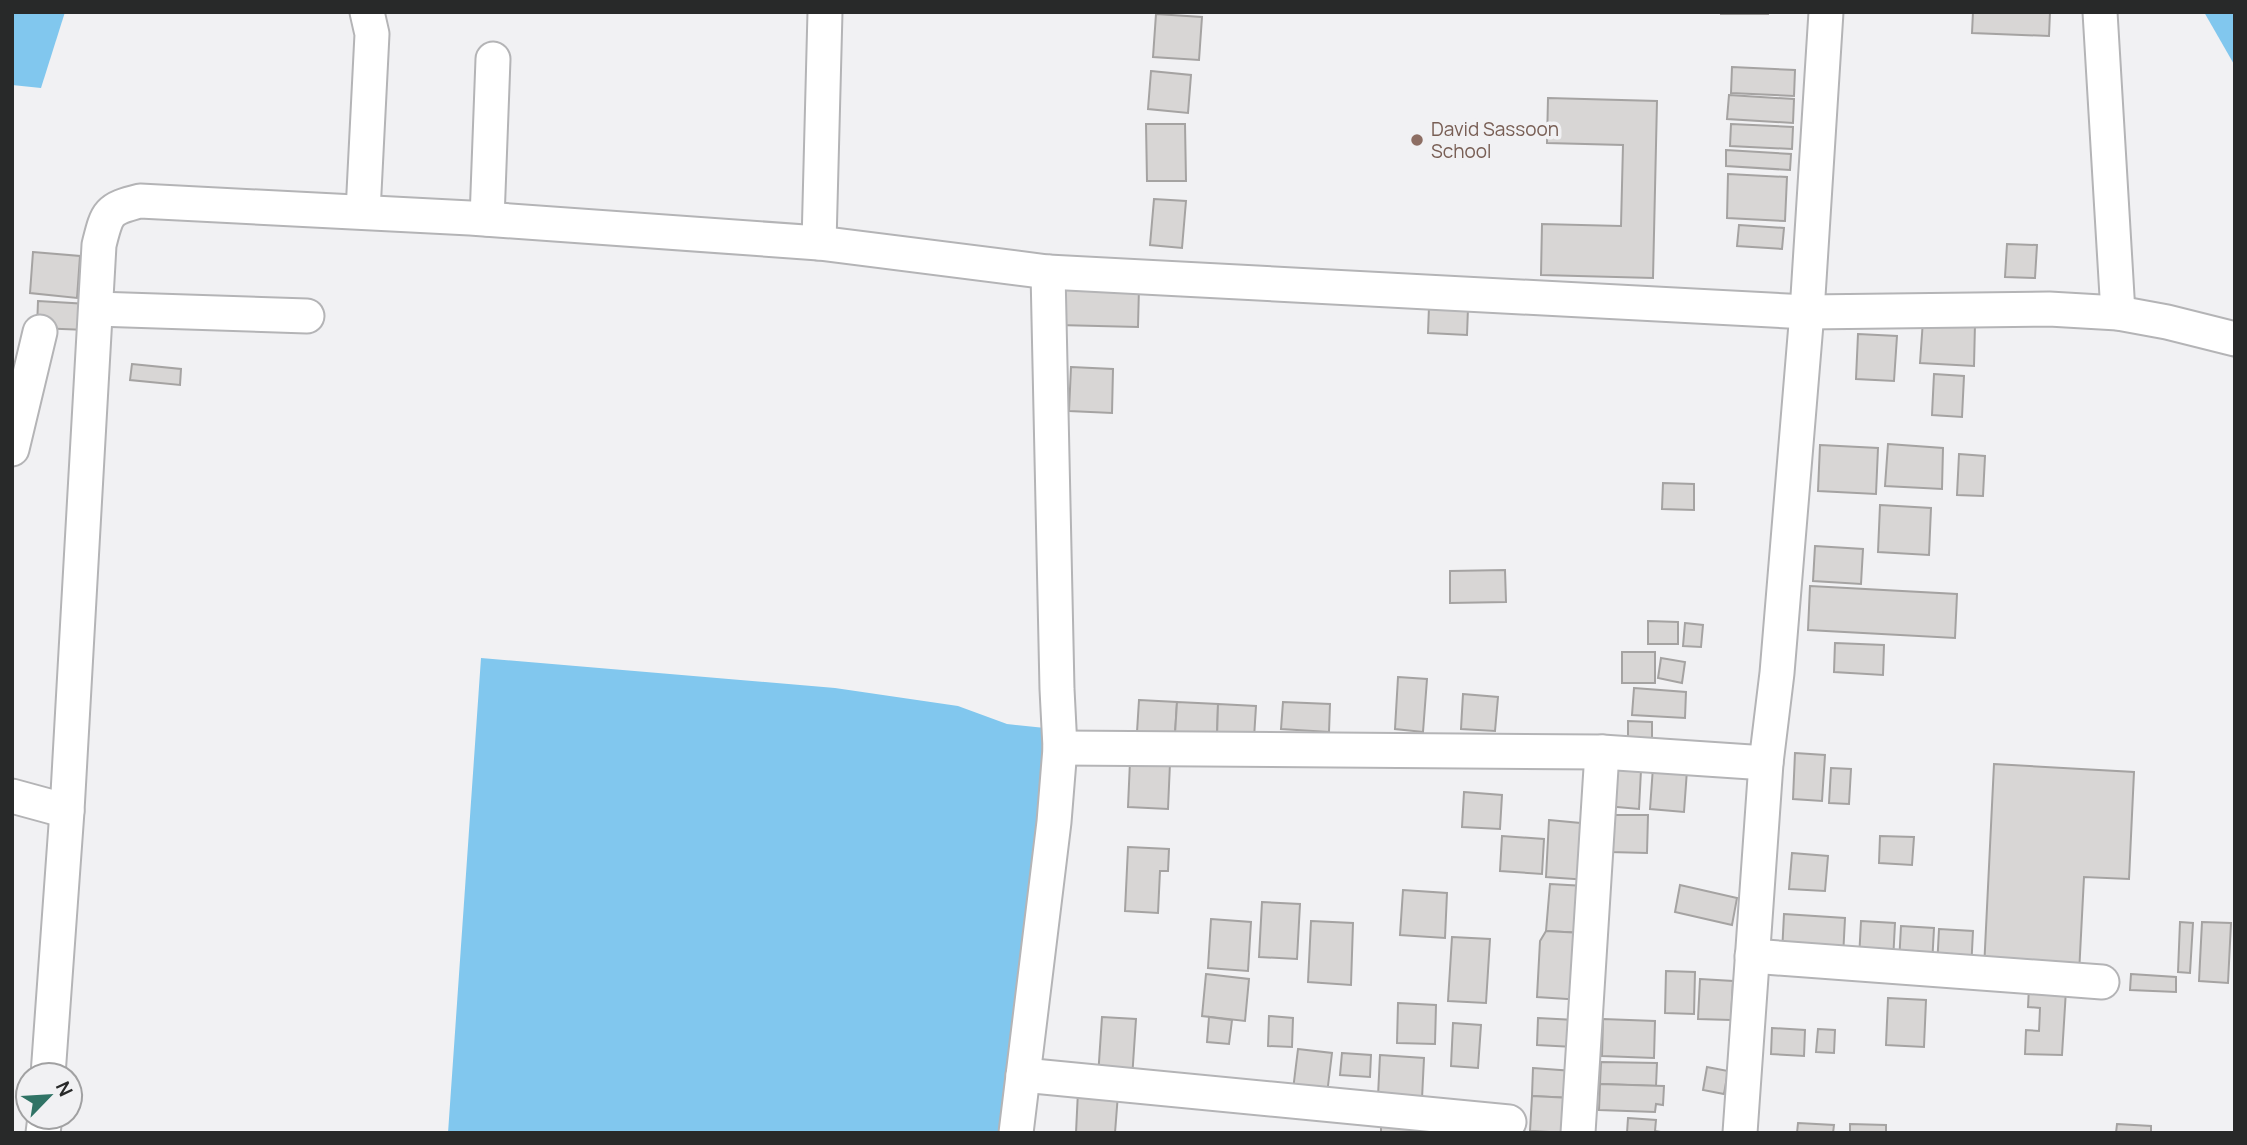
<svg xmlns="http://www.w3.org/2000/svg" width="2247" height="1145" viewBox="0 0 2247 1145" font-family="Manrope,sans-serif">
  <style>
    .water { fill: #81c7ee }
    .building { fill: #d8d6d5; stroke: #a5a3a2; stroke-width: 2 }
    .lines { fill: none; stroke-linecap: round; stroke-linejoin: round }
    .minor-casing { stroke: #b4b4b6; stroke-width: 37 }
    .minor { stroke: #fff; stroke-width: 33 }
    .education-dot { fill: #8d6e63; stroke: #f1f1f3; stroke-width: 2.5 }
    .labels { text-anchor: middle; stroke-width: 7; stroke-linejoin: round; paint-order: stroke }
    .education-label { font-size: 19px; fill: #785e54; stroke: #f1f1f3; text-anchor: start }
  </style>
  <rect width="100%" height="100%" fill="#f1f1f3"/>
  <g class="water">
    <path d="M12,12H65L41,88L12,85Z"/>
    <path d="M2204,12H2235V66Z"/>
    <path d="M481,658L835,688L958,706L1007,724L1045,728V830L1008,1133H448Z"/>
  </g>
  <g class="building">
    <rect x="1721" y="12" width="47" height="2"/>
    <path d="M1973,12H2050L2049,36L1972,33Z"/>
    <path d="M1156,14L1202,17L1199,60L1153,57Z"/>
    <path d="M1732,67L1795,70L1794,96L1731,93Z"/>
    <path d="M1151,71L1191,75L1188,113L1148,109Z"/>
    <path d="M1729,95L1794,99L1793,123L1727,119Z"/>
    <path d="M1548,98L1657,101L1653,278L1541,275L1542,224L1621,226L1623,145L1547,143Z"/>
    <path d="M1146,124H1185L1186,181H1147Z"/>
    <path d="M1731,124L1793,127L1792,149L1730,146Z"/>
    <path d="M1726,150L1791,154L1790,170L1726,166Z"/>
    <path d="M1728,174L1787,177L1785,221L1727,218Z"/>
    <path d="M1154,199L1186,201L1182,248L1150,245Z"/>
    <path d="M1739,225L1784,228L1782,249L1737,246Z"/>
    <path d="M2007,244L2037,245L2035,278L2005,277Z"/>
    <path d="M33,252L80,256L77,298L30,293Z"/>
    <path d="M1058,286L1139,287L1138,327L1058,325Z"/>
    <path d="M38,301L88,304L87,330L37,328Z"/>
    <path d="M1429,307L1468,308L1467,335L1428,333Z"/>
    <path d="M1923,320L1975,323L1974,366L1920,363Z"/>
    <path d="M1858,334L1897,336L1894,381L1856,379Z"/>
    <path d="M132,364L181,369L180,385L130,380Z"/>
    <path d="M1071,367L1113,369L1112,413L1069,411Z"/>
    <path d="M1934,374L1964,376L1962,417L1932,415Z"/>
    <path d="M1888,444L1943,448L1942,489L1885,486Z"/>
    <path d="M1820,445L1878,448L1876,494L1818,491Z"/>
    <path d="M1959,454L1985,456L1983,496L1957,495Z"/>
    <path d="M1663,483L1694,484V510L1662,509Z"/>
    <path d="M1880,505L1931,508L1929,555L1878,552Z"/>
    <path d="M1815,546L1863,549L1861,584L1813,581Z"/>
    <path d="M1505,570L1506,602L1450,603V571Z"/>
    <path d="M1810,586L1957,594L1955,638L1808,630Z"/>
    <path d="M1648,621L1678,622V644H1648Z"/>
    <path d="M1685,623L1703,625L1701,647L1683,646Z"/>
    <path d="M1835,643L1884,645L1883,675L1834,672Z"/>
    <rect x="1622" y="652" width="33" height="31"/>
    <path d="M1661,658L1685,662L1682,683L1658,678Z"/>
    <path d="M1398,677L1427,679L1423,732L1395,729Z"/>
    <path d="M1634,688L1686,692L1685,718L1632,715Z"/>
    <path d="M1463,694L1498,697L1495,731L1461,729Z"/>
    <path d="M1139,700L1177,702L1175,734L1137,732Z"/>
    <path d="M1177,702L1218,704L1217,737L1175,734Z"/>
    <path d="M1283,702L1330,704L1329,732L1281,729Z"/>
    <path d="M1218,704L1256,706L1254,738L1217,737Z"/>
    <path d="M1628,721L1652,722V741H1628Z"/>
    <path d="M1795,753L1825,755L1822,801L1793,799Z"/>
    <path d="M1130,761L1170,763L1168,809L1128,807Z"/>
    <path d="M1994,764L2134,772L2129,879L2084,877L2079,974L1984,969Z"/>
    <path d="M1653,767L1687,770L1684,812L1650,809Z"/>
    <path d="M1609,768L1641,770L1639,809L1606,806Z"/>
    <path d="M1831,768L1851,769L1849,804L1829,803Z"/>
    <path d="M1464,792L1502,795L1500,829L1462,827Z"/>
    <path d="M1611,815H1648L1647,853L1610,852Z"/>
    <path d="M1549,820L1591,824L1588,880L1546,877Z"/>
    <path d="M1502,836L1544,839L1542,874L1500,871Z"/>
    <path d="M1880,836L1914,837L1912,865L1879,863Z"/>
    <path d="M1128,847L1169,849L1168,871H1160L1158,913L1125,911Z"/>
    <path d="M1792,853L1828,856L1825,891L1789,889Z"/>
    <path d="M1550,884L1585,886L1582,933L1546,931Z"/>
    <path d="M1680,885L1737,898L1732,925L1675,912Z"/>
    <path d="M1403,890L1447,893L1445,938L1400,935Z"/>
    <path d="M1262,902L1300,904L1297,959L1259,957Z"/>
    <path d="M1784,914L1845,918L1843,957L1782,953Z"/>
    <path d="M1211,919L1251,922L1248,971L1208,968Z"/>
    <path d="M1311,921L1353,923L1351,985L1308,982Z"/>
    <path d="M1861,921L1895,923L1893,961L1859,959Z"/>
    <path d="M2180,922L2193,923L2190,973L2178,972Z"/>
    <path d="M2202,922L2231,923L2228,983L2199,981Z"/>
    <path d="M1901,926L1934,928L1932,965L1899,963Z"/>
    <path d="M1939,929L1973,931L1971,970L1937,968Z"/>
    <path d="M1546,931L1582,933V1000L1537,997L1540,941Z"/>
    <path d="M1452,937L1490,939L1486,1003L1448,1001Z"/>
    <path d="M1666,971L1695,972L1694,1014L1665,1013Z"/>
    <path d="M1206,974L1249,979L1245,1021L1202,1016Z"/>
    <path d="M2131,974L2176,977V992L2130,990Z"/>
    <path d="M1700,979L1733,981L1731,1020L1698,1019Z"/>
    <path d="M2029,987L2066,990L2062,1055L2025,1054L2026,1030L2039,1031L2040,1008L2028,1007Z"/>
    <path d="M1888,998L1926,1000L1924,1047L1886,1045Z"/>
    <path d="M1398,1003L1436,1005L1435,1044L1397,1043Z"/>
    <path d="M1269,1016L1293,1018L1292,1047L1268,1046Z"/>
    <path d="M1102,1017L1136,1019L1132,1079L1098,1077Z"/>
    <path d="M1209,1017L1232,1020L1229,1044L1207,1042Z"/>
    <path d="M1538,1018L1575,1020L1574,1047L1537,1045Z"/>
    <path d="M1603,1019L1655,1021L1654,1058L1602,1056Z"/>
    <path d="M1453,1023L1481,1025L1478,1068L1451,1066Z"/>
    <path d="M1772,1028L1805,1030L1804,1056L1771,1054Z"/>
    <path d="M1818,1029L1835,1030L1834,1053L1816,1052Z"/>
    <path d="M1298,1049L1332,1053L1327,1094L1293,1090Z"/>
    <path d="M1342,1053L1371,1055L1370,1077L1340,1075Z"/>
    <path d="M1380,1055L1424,1058L1422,1099L1378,1096Z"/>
    <path d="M1601,1062L1657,1063L1656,1086L1600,1084Z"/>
    <path d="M1707,1067L1728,1071L1724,1094L1703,1090Z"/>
    <path d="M1533,1068L1573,1071L1571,1098L1532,1096Z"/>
    <path d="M1600,1084L1664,1086L1663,1105L1656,1104L1655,1112L1599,1110Z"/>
    <path d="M1078,1091L1118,1094L1115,1133H1076Z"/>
    <path d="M1532,1096L1571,1098L1569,1133L1530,1131Z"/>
    <path d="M1628,1118L1656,1120L1655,1131L1666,1133H1627Z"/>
    <path d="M1798,1123L1834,1125L1833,1133H1797Z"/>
    <path d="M1850,1124L1886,1125V1133H1850Z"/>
    <path d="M2117,1124L2151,1126V1133H2116Z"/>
    <path d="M1381,1125L1419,1126V1133H1381Z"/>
  </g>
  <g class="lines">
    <defs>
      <g id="minor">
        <path d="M2100,12L2118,313"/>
        <path d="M363,212L372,34L367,12"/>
        <path d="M487,219L493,59"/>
        <path d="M819,243L825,12"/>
        <path d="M96,309L307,316"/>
        <path d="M12,449L40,332"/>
        <path d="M1060,748L1602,752L1766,763"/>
        <path d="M12,796L67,811"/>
        <path d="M1752,956L2102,982"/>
        <path d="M48,1075L67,811L99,245C107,213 107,209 140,201L470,218L819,243L1048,272L1807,312L2049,309L2118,313L2167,322L2235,339"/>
        <path d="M1023,1075L1509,1122"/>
        <path d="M43,1133L45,1117"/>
        <path d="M1016,1133L1054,822L1060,748L1057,689L1048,272"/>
        <path d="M1578,1133L1602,752"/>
        <path d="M1740,1133L1766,763L1777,673L1807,312L1826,12"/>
      </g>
    </defs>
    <use href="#minor" class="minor-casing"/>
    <use href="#minor" class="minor"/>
  </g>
  <circle class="education-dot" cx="1417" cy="140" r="7"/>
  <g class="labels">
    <g class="education-label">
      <text x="1431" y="136">David Sassoon<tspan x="1431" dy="22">School</tspan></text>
    </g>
  </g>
  <rect width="2247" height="1145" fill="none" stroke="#282929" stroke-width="28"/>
  <g transform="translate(49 1096) rotate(65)"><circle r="33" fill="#f1f1f3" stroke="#a1a1a2" stroke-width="2"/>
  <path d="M0-5L12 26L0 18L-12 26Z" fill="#307365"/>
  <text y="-10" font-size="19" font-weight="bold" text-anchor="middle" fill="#282929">N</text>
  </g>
</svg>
